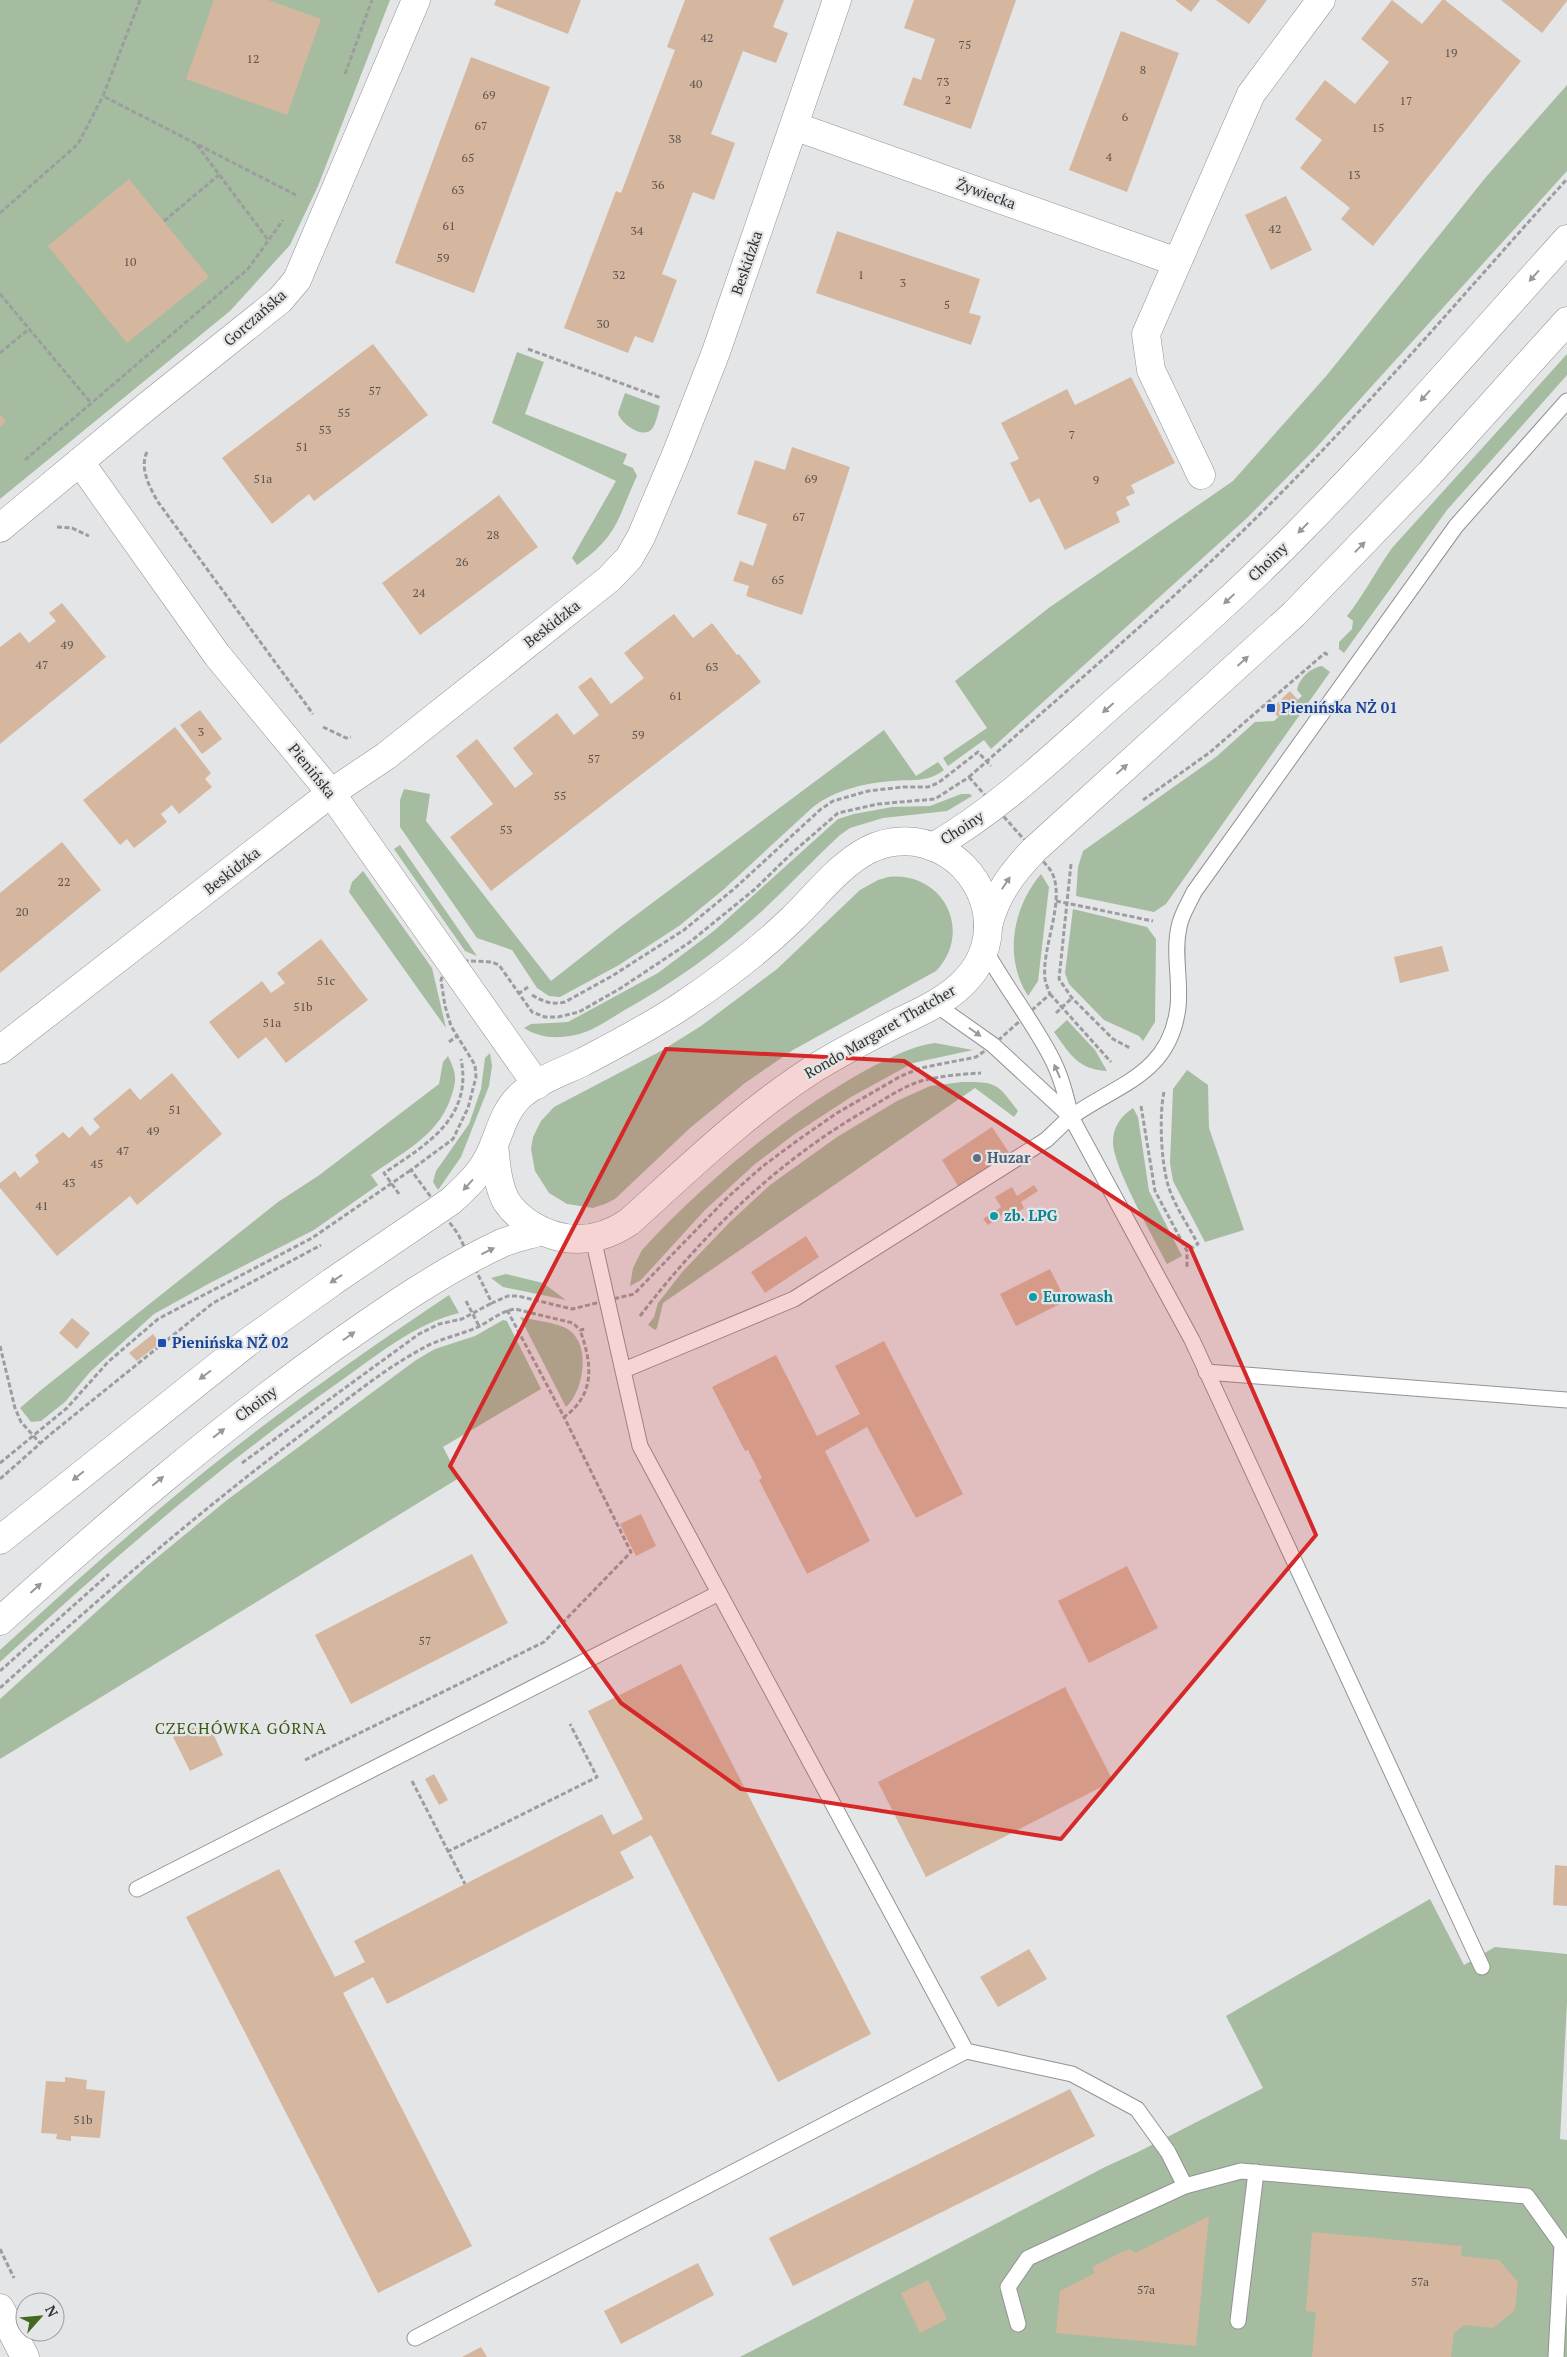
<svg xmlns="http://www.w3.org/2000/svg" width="1567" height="2357" viewBox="0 0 1567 2357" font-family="'PT Serif',serif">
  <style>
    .green { fill: #a6bca0 }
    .building { fill: #d5b7a0 }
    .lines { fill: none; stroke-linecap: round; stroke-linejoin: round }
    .lane-casing { stroke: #929394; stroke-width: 17 }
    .street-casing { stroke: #929394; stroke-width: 29 }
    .secondary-casing { stroke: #929394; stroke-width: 29 }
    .path { stroke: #9c9d9e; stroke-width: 3; stroke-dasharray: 5 2.5; stroke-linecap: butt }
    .lane { stroke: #fff; stroke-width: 15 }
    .street { stroke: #fff; stroke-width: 28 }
    .secondary { stroke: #fff; stroke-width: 28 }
    .oneway { fill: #989898 }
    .marked { fill: #d62828; fill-opacity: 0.2; stroke: #d62828; stroke-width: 4; stroke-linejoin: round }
    .transit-dot { fill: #1a4fb4; stroke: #e4e5e6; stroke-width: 2 }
    .service-dot { fill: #5c6f8a; stroke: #e4e5e6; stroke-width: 2 }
    .culture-dot { fill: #0f9aa8; stroke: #e4e5e6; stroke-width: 2 }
    .labels { text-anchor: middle; stroke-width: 4.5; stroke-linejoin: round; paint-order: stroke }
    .number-label { font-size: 12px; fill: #5a524e }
    .street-label { font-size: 15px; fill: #313132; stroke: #e4e5e6 }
    .transit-label { font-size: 15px; font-weight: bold; fill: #164399; stroke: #e4e5e6; text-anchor: start }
    .service-label { font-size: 15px; font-weight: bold; fill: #4e5e75; stroke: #e4e5e6; text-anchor: start }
    .culture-label { font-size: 15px; font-weight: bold; fill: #0d838f; stroke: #e4e5e6; text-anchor: start }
    .neighbourhood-label { font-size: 16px; letter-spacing: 1px; fill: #3a5918; stroke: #e4e5e6 }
  </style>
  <rect width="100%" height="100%" fill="#e4e5e6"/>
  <g class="green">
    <path d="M0,0H390L318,186L290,245L230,311L0,499Z"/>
    <path d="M1567,85V171L1314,450L1247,518L991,749L984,740L948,766L943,758L987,728L955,681L1050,607L1233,481L1327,375L1486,177Z"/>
    <path d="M517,352L544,362L525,414L627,454L623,464L633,468L637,476C617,519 619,535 577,565L572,558L616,481L492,423Z"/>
    <path d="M1567,354V375L1447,510L1344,653L1339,649V642L1352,629L1353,621L1347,616C1364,595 1376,570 1392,548Z"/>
    <path d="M625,393L660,406C658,413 656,424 652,429C643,440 620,423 618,413Z"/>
    <path d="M1322,666L1330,672L1166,904L1154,912L1076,896L1078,867L1083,851L1216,757L1255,722L1274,721L1302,696L1297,690C1299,678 1310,668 1322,666Z"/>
    <path d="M884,730L916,776L938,762L944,770C927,783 911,779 892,781C865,783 835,790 813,807L723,890L679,926L619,965L560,997L549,996L537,988L512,950L477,938L400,827V800L404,789L430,794L426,821L551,981L620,927Z"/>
    <path d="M961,794H970L972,796L947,811L883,818L850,828L840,835C813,860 788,887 761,912C719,950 672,984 623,1011C608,1020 592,1032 575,1035C557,1039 540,1038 524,1028L531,1024L568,1022L658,973L715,930L838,819L854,814L892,807L930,806Z"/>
    <path d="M400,845L477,956L465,951L394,849Z"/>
    <path d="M363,871L432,968L446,1028L349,892L352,882Z"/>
    <path d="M1041,874L1049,887L1038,981L1028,996C1003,957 1013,907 1041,874Z"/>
    <path d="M888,877C943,871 974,931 936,971L793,1050L745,1083L690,1128L615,1199L605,1204L593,1208L567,1204L549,1193L535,1171L531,1149L533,1137L541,1121L554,1107L661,1051L701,1026L777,969L860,890L878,880Z"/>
    <path d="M1073,909L1147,927L1156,939L1155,1022L1143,1041L1139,1036L1104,1020L1069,984L1065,973Z"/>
    <path d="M1067,1020L1095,1050L1107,1071C1077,1069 1070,1054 1054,1032Z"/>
    <path d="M935,1043L973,1050L913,1063L851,1097L796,1133L755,1164L705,1210L641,1280L630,1286L633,1268L642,1250C704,1182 788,1113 868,1069C890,1058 911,1046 935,1043Z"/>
    <path d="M490,1053L492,1066L489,1086L461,1157L438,1190L433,1182L436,1171L469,1124L481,1089L485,1058Z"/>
    <path d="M448,1056C457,1074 457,1081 450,1100C437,1136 402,1153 371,1175L378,1185L314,1230L210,1283L154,1314L90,1372L65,1402L41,1421L31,1422L20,1408L41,1390L278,1202L318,1176L439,1084L443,1062Z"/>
    <path d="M1187,1070L1208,1085L1209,1128L1244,1230L1205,1242L1173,1181L1170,1163L1173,1089Z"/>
    <path d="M962,1082C997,1082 997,1083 1018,1111L1014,1117L975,1088L663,1303L657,1328L655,1330L648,1325L654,1317L658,1303L683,1271L729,1223L770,1185L837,1137L897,1101L930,1086Z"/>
    <path d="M1133,1108L1138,1117L1149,1191L1182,1256L1167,1264C1154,1238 1114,1169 1113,1143C1113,1127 1120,1117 1133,1108Z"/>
    <path d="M506,1274L543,1283L566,1300L503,1287L491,1278Z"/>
    <path d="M449,1295L459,1313C414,1324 379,1354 342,1380C220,1465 109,1562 0,1662V1650C68,1588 137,1526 209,1468C286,1406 367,1350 449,1295Z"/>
    <path d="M520,1317C532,1320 560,1323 569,1330C591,1345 584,1391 566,1407Z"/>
    <path d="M503,1320L507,1321L541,1389L443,1447L459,1478L0,1759V1699L148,1565L227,1500L416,1360L435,1349L475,1336Z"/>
    <path d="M1430,1899L1464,1965L1495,1947L1567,1954V2002L1560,2139L1567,2140V2357H740L1107,2166L1138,2152L1263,2088L1226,2016Z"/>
  </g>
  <g class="building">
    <path d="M214,0H268L321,19L287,115L186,79Z"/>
    <path d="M496,0H581L568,34L494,5Z"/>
    <path d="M685,0H784L773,27L788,33L776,63L743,51L711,134L735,143L714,200L693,192L662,274L677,280L653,343L635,336L628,353L564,328L616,191L621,193L675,50L667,47Z"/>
    <path d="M914,0H1016L971,129L903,105L913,77L921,80L935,39L904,28Z"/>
    <path d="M1175,0H1200L1191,12Z"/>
    <path d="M1216,0H1267L1249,24Z"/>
    <path d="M1392,0L1422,24L1442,0H1445L1521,61L1373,246L1341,219L1350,208L1300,168L1322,140L1295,119L1325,80L1355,104L1389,62L1361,39Z"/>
    <path d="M1501,0H1567V1L1542,33Z"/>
    <path d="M1121,31L1179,53L1127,192L1069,170Z"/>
    <path d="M471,57L550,87L474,293L395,263Z"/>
    <path d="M129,179L209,277L127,343L48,246Z"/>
    <path d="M1286,196L1312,250L1271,270L1245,215Z"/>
    <path d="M837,231L980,279L969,313L981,316L971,345L816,293Z"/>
    <path d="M373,344L428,415L314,501L309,494L272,524L222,458Z"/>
    <path d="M1131,377L1175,463L1131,485L1135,493L1126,497L1130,505L1116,512L1120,522L1065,550L1039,498L1030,503L1010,463L1019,459L1001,423L1067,389L1075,405Z"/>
    <path d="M0,414L6,422L0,427Z"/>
    <path d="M792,447L850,467L802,615L746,596L749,586L733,581L740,561L753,566L767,524L737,514L755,460L785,470Z"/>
    <path d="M499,495L538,547L420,635L382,583Z"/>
    <path d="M62,603L106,657L0,744V647L20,632L29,643L56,621L49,613Z"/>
    <path d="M674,614L693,638L712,623L737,655L739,654L761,682L491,891L450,837L493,804L456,756L477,739L515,788L533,774L513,748L557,713L574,735L599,715L578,687L591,677L611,704L644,678L624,653Z"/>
    <path d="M1290,691L1298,700L1278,717L1271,709Z"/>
    <path d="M200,710L222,739L202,754L180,725Z"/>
    <path d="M175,727L211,773L205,779L212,787L179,814L172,805L161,814L167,822L134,848L127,839L120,845L83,800Z"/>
    <path d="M62,842L101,890L0,973V893Z"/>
    <path d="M321,939L368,1000L286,1063L266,1037L238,1059L209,1022L262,981L271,993L285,983L277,973Z"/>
    <path d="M1442,946L1449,971L1400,983L1394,957Z"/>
    <path d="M172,1073L222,1134L137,1205L130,1196L57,1256L0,1188V1183L15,1171L20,1178L39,1162L35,1155L63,1132L69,1138L82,1126L90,1136L100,1127L93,1119L130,1088L140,1100Z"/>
    <path d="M992,1127L1012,1157L960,1189L942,1160Z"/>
    <path d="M1034,1185L1038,1191L1021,1202L1024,1208L1009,1218L1005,1213L988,1225L983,1219L1001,1207L995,1197L1012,1187L1017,1196Z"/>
    <path d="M806,1236L819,1257L765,1293L751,1272Z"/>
    <path d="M1050,1269L1066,1301L1016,1326L1000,1294Z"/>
    <path d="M72,1318L90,1333L77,1349L59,1333Z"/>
    <path d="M153,1334L160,1343L137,1361L129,1353Z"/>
    <path d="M884,1341L963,1494L916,1518L867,1427L825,1451L870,1541L807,1574L759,1480L762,1478L748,1450L745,1451L712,1387L776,1355L817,1436L860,1414L835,1366Z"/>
    <path d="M641,1514L656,1546L636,1556L620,1524Z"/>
    <path d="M472,1554L508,1623L351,1704L315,1635Z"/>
    <path d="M1127,1566L1158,1628L1089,1663L1058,1601Z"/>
    <path d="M681,1664L871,2034L778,2082L651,1835L620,1852L634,1878L387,2004L373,1977L343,1993L472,2246L378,2293L186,1917L279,1869L335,1977L365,1962L354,1941L602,1814L613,1835L643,1819L588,1711Z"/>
    <path d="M1065,1687L1113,1781L926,1877L878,1782Z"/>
    <path d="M207,1721L223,1755L190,1771L173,1737Z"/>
    <path d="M434,1774L448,1800L439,1805L425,1779Z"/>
    <path d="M1555,1865L1567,1866V1906L1553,1905Z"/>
    <path d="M1029,1949L1047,1979L998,2007L980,1977Z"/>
    <path d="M65,2077L87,2080L86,2089L105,2091L100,2138L71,2136V2141L56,2139L57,2134L41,2133L46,2081L65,2082Z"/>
    <path d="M1070,2089L1095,2136L793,2286L769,2238Z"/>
    <path d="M1209,2216L1196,2346L1056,2333L1060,2291L1095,2273L1092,2267L1120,2253L1130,2249L1135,2253Z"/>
    <path d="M1312,2232L1462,2246L1461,2256L1499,2260L1518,2282L1515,2310L1493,2328L1464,2325L1454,2333L1451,2357H1312L1316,2312L1306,2311Z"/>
    <path d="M698,2263L714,2295L621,2344L604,2311Z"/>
    <path d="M928,2280L947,2319L920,2333L901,2293Z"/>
    <path d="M481,2347L487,2357H462Z"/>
  </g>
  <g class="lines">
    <defs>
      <g id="lane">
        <path d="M985,950C1005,986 1031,1019 1050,1055C1061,1075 1066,1096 1071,1117L1192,1340L1482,1967"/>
        <path d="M935,1004L993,1045L1071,1117"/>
        <path d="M593,1238L640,1446L966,2051L1072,2074L1137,2109L1168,2152L1185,2186"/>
        <path d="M624,1370L794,1299L1046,1140C1054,1133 1062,1124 1071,1117C1117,1084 1170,1075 1178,1007C1181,980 1173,953 1179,927C1181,915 1189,903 1194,892L1456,526L1567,401"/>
        <path d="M1206,1372L1567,1400"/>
        <path d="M137,1889L719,1593"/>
        <path d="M1238,2321L1256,2172"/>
        <path d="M1018,2324L1008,2287L1028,2258L1185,2186L1241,2171L1527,2196L1562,2245L1556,2357"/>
        <path d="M415,2338L966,2051"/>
      </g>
      <g id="street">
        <path d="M794,126L1177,262"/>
        <path d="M80,462L217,655L331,793L537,1085"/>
        <path d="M1201,475L1151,370L1146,334L1251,94L1321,0"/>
        <path d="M0,528L146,407L280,300L297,280L416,0"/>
        <path d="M0,1050L331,793L386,756L609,579L629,558L641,537L675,457L716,352L837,0"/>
        <path d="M0,2308L25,2357"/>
      </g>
      <g id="secondary">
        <path d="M933,847C1002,807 1059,751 1119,698C1179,646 1239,593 1295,536C1389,441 1477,339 1567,239"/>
        <path d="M988,926C996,894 1012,873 1034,850L1294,614L1430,473L1567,321"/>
        <path d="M0,1540L248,1342L332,1282L451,1201C464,1189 478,1176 487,1160C499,1139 501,1114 520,1096C538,1080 562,1072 583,1062C617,1044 652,1026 683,1005C722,979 759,951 792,919C816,896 838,866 868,850C917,825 974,856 986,908C992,934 985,960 966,980C946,1002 915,1014 889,1027C864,1040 839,1053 815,1068C746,1112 690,1167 629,1222C598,1243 564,1245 531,1225C522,1219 512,1210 506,1201C497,1183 496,1163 494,1144"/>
        <path d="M0,1621C107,1525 215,1432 332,1348C386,1310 442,1271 502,1243C514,1238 529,1235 542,1231"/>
      </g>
    </defs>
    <use href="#lane" class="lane-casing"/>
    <use href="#street" class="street-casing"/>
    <use href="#secondary" class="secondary-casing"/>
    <g class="path">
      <path d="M140,0L103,96L296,195"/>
      <path d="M345,74L372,0"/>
      <path d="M197,145L269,241"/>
      <path d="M0,213L78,144L103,96"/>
      <path d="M164,221L219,175"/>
      <path d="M0,294L91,403"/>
      <path d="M528,349L661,398"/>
      <path d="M0,353L29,329"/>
      <path d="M147,452C139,468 150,488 158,502L313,714"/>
      <path d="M25,460L248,269L283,220"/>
      <path d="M57,527L72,528L89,536"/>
      <path d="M323,727L346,738L351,737"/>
      <path d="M969,777L1049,868C1069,895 1041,946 1045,979C1046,984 1048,989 1050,994L993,1045L976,1057L921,1068L901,1076L837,1113L798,1140L763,1166L729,1196L634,1294L572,1309L518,1296H508L492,1303L458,1234L411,1170L453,1139L468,1108L476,1077L475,1065L451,1026L445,1006L441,980L449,960L492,962L499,965L532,1012L545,1017H558L579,1012L621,988L690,942L755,889L792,853L838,813L878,804L935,799Z"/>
      <path d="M969,777C1068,689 1171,603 1265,509C1371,404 1467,290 1567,179"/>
      <path d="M1143,800L1209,753L1325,653L1329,656"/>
      <path d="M1071,864L1059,979L1072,998L1113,1039L1130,1048"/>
      <path d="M1056,901L1153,921"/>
      <path d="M518,994L528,987"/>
      <path d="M1050,994L1111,1062"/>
      <path d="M532,995C544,1002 552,1005 565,1002L612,976L684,930L735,888L821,809L833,801L868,791L903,787H928L938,783L978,752L991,766"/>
      <path d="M1056,1013L1072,998"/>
      <path d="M449,1042L457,1036"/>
      <path d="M1164,1092C1159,1115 1161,1161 1168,1185C1174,1205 1188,1225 1198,1244L1187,1251"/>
      <path d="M1141,1106L1155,1191L1187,1251V1268"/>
      <path d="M399,1194L384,1173C426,1145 473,1118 461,1059"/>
      <path d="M466,1301L479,1326"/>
      <path d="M507,1310L564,1417C596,1394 592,1363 580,1330"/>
      <path d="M640,1316C703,1234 777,1161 868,1109C885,1099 902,1087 921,1081C940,1076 962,1074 981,1073"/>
      <path d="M0,1346L15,1408L21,1422L40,1443"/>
      <path d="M0,1463L67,1408L108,1362L158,1319L312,1238L411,1170"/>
      <path d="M242,1463L419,1334L439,1324L462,1319L492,1303"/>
      <path d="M0,1479L52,1433L213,1303L321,1245"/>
      <path d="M0,1671L109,1574"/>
      <path d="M0,1688C97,1600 196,1514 301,1435C340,1405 382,1370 425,1347C442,1338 460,1335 478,1327C490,1321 501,1311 515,1309L573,1323L580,1330L585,1329"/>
      <path d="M305,1760L544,1642L631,1552L564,1417"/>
      <path d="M412,1781L465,1884"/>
      <path d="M447,1852L597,1777L570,1724"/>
      <path d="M0,2249L14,2278"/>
    </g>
    <use href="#lane" class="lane"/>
    <use href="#street" class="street"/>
    <use href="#secondary" class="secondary"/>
  </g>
  <defs><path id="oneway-solid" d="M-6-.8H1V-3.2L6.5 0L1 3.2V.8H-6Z" transform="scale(1.25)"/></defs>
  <g class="oneway">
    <use href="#oneway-solid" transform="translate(1534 276) rotate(132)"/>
    <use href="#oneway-solid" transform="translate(1425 396) rotate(132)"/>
    <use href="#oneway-solid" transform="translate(1303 528) rotate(134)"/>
    <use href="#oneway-solid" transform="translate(1360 547) rotate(-46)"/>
    <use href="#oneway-solid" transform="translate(1229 599) rotate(137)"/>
    <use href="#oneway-solid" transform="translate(1243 661) rotate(-42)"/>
    <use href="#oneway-solid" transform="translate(1108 708) rotate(139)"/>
    <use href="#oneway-solid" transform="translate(1122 769) rotate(-41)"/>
    <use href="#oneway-solid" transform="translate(1006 883) rotate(-56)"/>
    <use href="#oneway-solid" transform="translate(975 1032) rotate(35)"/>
    <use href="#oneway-solid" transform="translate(1057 1071) rotate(-114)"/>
    <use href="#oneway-solid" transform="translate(468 1185) rotate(132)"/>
    <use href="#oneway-solid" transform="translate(488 1251) rotate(-26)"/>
    <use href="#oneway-solid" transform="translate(336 1279) rotate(146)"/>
    <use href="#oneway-solid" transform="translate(349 1336) rotate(-35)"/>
    <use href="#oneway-solid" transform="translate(205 1375) rotate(143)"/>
    <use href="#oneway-solid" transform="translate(219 1433) rotate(-38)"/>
    <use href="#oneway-solid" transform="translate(78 1476) rotate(141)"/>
    <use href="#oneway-solid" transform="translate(158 1481) rotate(-40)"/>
    <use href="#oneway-solid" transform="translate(36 1588) rotate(-42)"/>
  </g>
  <path class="marked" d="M666,1049L904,1061L1190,1247L1316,1535L1061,1839L741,1789L621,1703L450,1466Z"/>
  <g class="transit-dot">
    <rect x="1266" y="703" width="10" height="10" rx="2.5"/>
    <rect x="157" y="1338" width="10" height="10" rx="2.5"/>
  </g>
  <circle class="service-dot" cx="977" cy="1158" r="5"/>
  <g class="culture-dot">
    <circle cx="994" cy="1216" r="5"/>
    <circle cx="1033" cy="1297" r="5"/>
  </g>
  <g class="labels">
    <g class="number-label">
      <text x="707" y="42">42</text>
      <text x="965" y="49">75</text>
      <text x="1451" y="57">19</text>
      <text x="253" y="63">12</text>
      <text x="1143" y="74">8</text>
      <text x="943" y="86">73</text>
      <text x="696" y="88">40</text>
      <text x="489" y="99">69</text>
      <text x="948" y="104">2</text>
      <text x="1406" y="105">17</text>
      <text x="1125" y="121">6</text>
      <text x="481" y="130">67</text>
      <text x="1378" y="132">15</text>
      <text x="675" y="143">38</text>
      <text x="1109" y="161">4</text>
      <text x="468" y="162">65</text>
      <text x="1354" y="179">13</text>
      <text x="658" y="189">36</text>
      <text x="458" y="194">63</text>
      <text x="449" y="230">61</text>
      <text x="1275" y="233">42</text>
      <text x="637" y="235">34</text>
      <text x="443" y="262">59</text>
      <text x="130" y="266">10</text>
      <text x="619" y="279">32</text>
      <text x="861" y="279">1</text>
      <text x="903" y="287">3</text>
      <text x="947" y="309">5</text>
      <text x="603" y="328">30</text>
      <text x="375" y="395">57</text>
      <text x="344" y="417">55</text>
      <text x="325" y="434">53</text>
      <text x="1072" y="439">7</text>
      <text x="302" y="451">51</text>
      <text x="263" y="483">51a</text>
      <text x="811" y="483">69</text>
      <text x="1096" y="484">9</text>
      <text x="799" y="521">67</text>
      <text x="493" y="539">28</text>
      <text x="462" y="566">26</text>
      <text x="778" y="584">65</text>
      <text x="419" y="597">24</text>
      <text x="67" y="649">49</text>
      <text x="42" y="669">47</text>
      <text x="712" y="671">63</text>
      <text x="676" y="700">61</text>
      <text x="201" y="736">3</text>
      <text x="638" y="739">59</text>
      <text x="594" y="763">57</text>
      <text x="560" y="800">55</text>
      <text x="506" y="834">53</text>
      <text x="64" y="886">22</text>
      <text x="22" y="916">20</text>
      <text x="326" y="985">51c</text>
      <text x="303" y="1011">51b</text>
      <text x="272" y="1027">51a</text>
      <text x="175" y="1114">51</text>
      <text x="153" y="1135">49</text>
      <text x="123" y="1155">47</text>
      <text x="97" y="1168">45</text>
      <text x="69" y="1187">43</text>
      <text x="42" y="1210">41</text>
      <text x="425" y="1645">57</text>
      <text x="83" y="2124">51b</text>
      <text x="1420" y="2286">57a</text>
      <text x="1146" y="2294">57a</text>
    </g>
    <g class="street-label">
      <text transform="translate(986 194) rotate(20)" y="5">Żywiecka</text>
      <text transform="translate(747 263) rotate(-71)" y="5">Beskidzka</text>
      <text transform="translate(255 318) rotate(-41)" y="5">Gorczańska</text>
      <text transform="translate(1268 562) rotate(-44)" y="5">Choiny</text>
      <text transform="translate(552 624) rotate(-38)" y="5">Beskidzka</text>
      <text transform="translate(312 771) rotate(51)" y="5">Pienińska</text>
      <text transform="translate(962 828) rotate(-33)" y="5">Choiny</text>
      <text transform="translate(232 871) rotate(-38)" y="5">Beskidzka</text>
      <text transform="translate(880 1032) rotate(-30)" y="5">Rondo Margaret Thatcher</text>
      <text transform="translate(256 1404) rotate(-37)" y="5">Choiny</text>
    </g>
    <g class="transit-label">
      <text x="1281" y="713">Pienińska NŻ 01</text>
      <text x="172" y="1348">Pienińska NŻ 02</text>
    </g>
    <g class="service-label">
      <text x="987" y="1163">Huzar</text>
    </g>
    <g class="culture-label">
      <text x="1004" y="1221">zb. LPG</text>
      <text x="1043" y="1302">Eurowash</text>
    </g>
    <g class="neighbourhood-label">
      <text x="241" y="1734">CZECHÓWKA GÓRNA</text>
    </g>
  </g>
  <g transform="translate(40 2317) rotate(63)"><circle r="24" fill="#e4e5e6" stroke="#9c9d9e"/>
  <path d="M0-4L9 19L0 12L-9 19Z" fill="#456820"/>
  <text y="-8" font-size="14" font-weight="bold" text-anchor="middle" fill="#313132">N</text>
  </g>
</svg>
